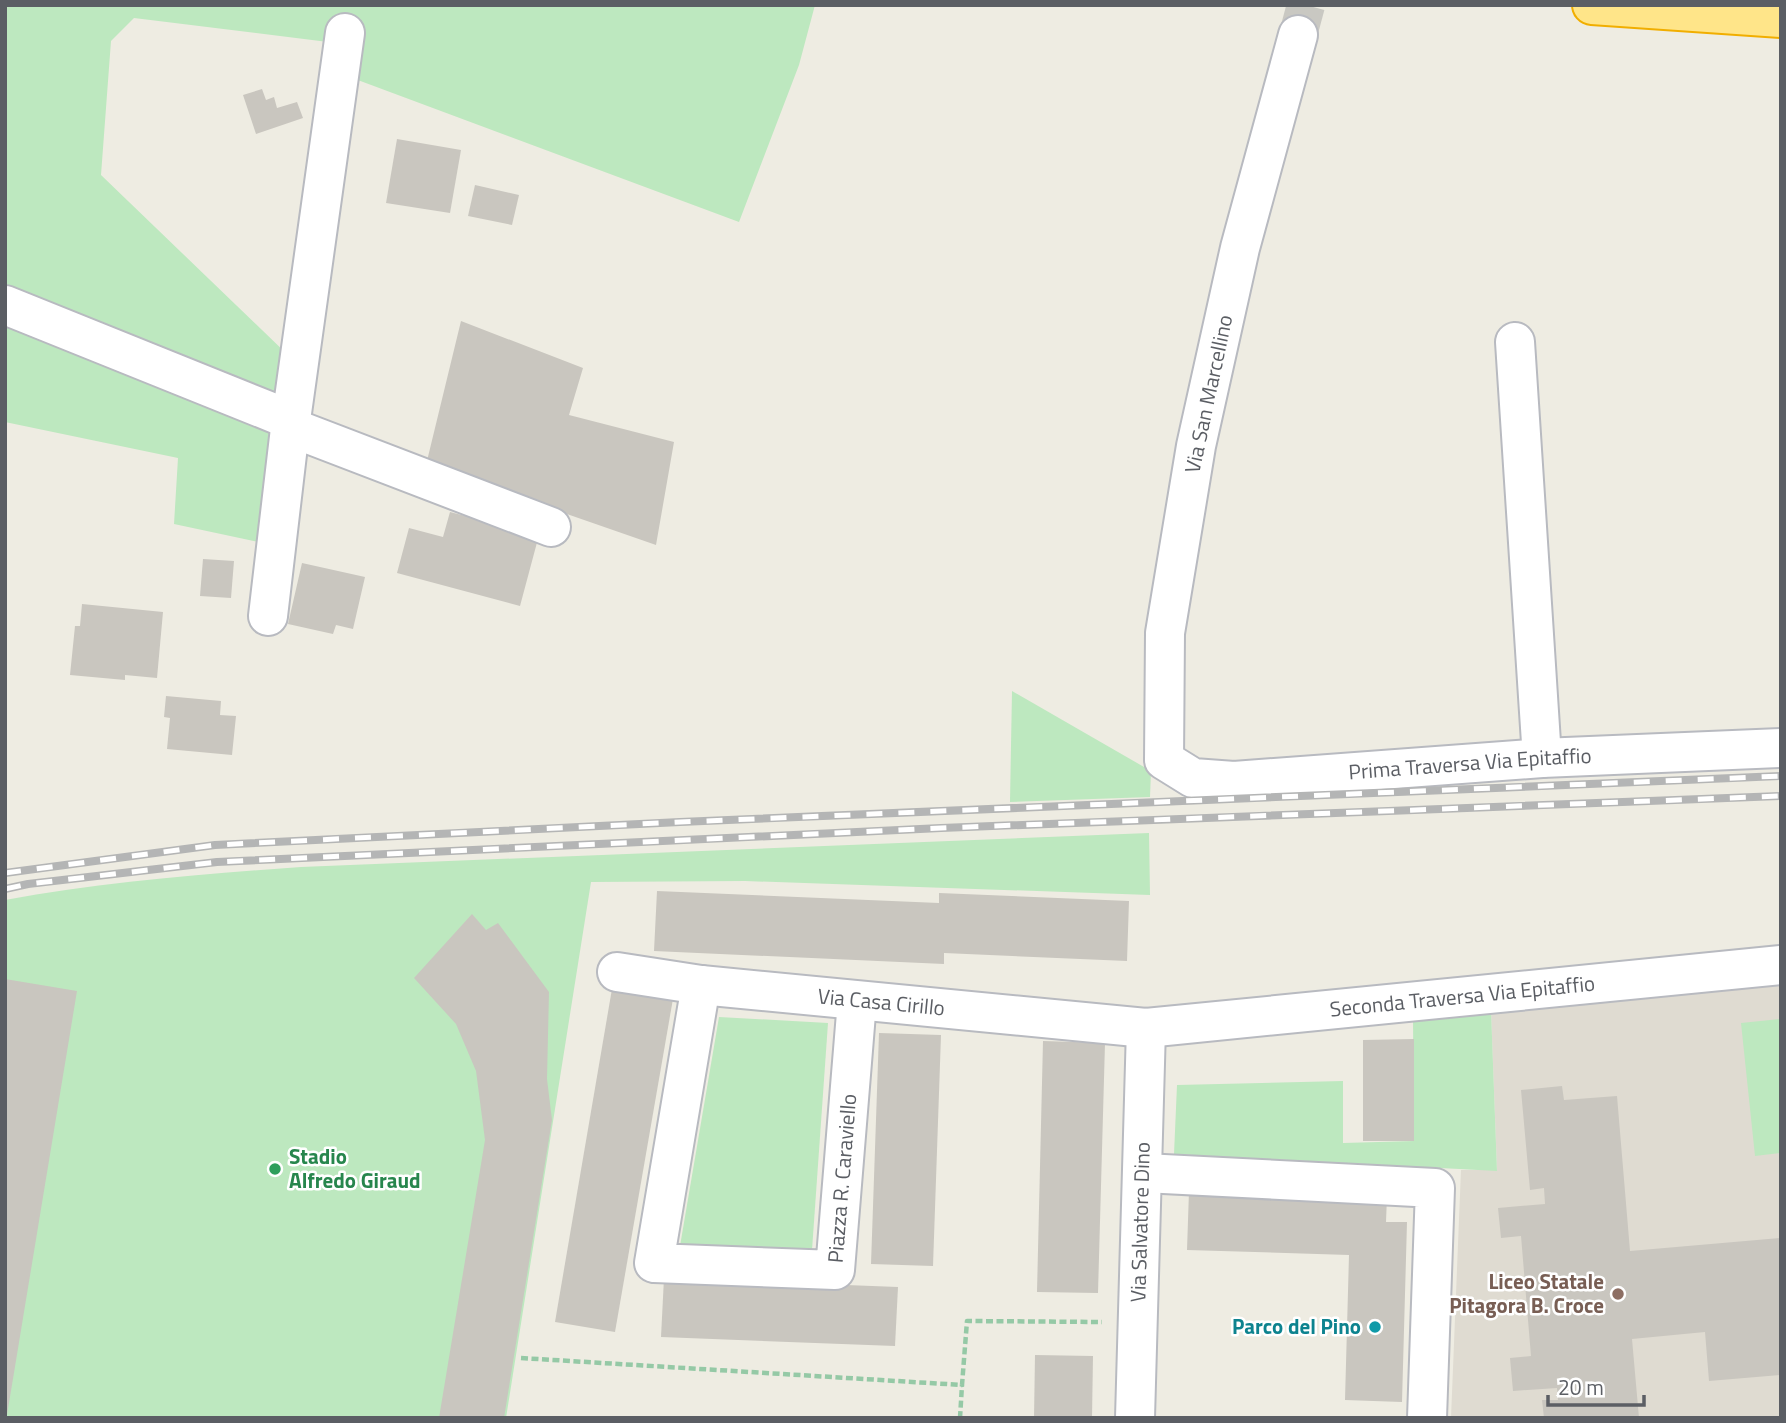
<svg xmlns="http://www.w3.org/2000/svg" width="1786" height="1423" viewBox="0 0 1786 1423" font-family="'Titillium Web',sans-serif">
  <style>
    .education { fill: #dfdbd1 }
    .green { fill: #bde8bf }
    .building { fill: #c9c6bf }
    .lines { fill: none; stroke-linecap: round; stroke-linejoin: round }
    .minor-tunnel { stroke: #c9c8c2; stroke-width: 38; stroke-dasharray: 38 19; stroke-linecap: butt }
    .minor-casing { stroke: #b8bac0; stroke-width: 42 }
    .highway-casing { stroke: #f1ae00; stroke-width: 42 }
    .path { stroke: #95c9a6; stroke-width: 4.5; stroke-dasharray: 7 3.5; stroke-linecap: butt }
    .minor { stroke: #fff; stroke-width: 38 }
    .highway { stroke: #ffe589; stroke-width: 38 }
    .rail-casing { stroke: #b4b5b5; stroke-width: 8 }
    .rail { stroke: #fff; stroke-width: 5; stroke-dasharray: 16; stroke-linecap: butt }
    .leisure-dot { fill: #2e9e5b; stroke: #fff; stroke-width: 2.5 }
    .education-dot { fill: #8d6e63; stroke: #fff; stroke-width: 2.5 }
    .culture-dot { fill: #0f9aa8; stroke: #fff; stroke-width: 2.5 }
    .labels { text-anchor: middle; stroke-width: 5; stroke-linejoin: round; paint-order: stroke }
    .street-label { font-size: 21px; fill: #5b5e64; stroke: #fff }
    .leisure-label { font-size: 21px; font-weight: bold; fill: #27864d; stroke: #fff; text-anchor: start }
    .education-label { font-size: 21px; font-weight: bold; fill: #785e54; stroke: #fff; text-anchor: end }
    .culture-label { font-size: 21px; font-weight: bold; fill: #0d838f; stroke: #fff; text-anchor: end }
  </style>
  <rect width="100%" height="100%" fill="#eeece2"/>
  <path class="education" d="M1781,978V1418H1451L1461,1170H1497L1491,1010Z"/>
  <g class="green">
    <path d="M5,5H815L799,65L739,222L347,76L336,43L134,18L111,41L101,175L291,358L280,398L5,292Z"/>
    <path d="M5,316L281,435L268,544L174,524L178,458L5,422Z"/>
    <path d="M1012,691L1151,771L1150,797L1010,802Z"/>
    <path d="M1149,833L1150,895L745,881L591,882L506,1418H5V900C103,882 202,874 301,867Z"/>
    <path d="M1491,1010L1497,1171L1174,1154L1177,1085L1343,1081V1143L1414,1141L1413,1019Z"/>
    <path d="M719,1017L828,1023L812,1250L680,1246Z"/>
    <path d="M1781,1019V1153L1755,1156L1741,1023Z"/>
  </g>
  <g class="building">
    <path d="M262,89L266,100L274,97L277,108L297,102L303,118L256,134L243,95Z"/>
    <path d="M397,139L461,150L450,213L386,203Z"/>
    <path d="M475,185L519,195L512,225L468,216Z"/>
    <path d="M461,321L583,368L569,415L674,442L656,545L426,465Z"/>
    <path d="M450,512L539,535L520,606L397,573L409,528L443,537Z"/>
    <path d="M203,559L234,561L231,598L200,596Z"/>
    <path d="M302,563L365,577L353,629L336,625L333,634L288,624Z"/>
    <path d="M82,604L163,612L157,678L125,675V680L70,675L75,626H80Z"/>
    <path d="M166,696L221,701L220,715L236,716L232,755L167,749L170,718L164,717Z"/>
    <path d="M657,891L939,903V893L1129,901L1127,961L944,953V964L654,951Z"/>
    <path d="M472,914L486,930L498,923L549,992L547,1079L552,1120L504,1418H439L485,1140L476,1071L456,1024L414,978Z"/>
    <path d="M5,979L77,991L7,1415H5Z"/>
    <path d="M613,983L674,993L615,1332L555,1322Z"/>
    <path d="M879,1033L941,1035L933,1266L871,1264Z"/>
    <path d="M1414,1039V1141H1363V1040Z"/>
    <path d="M1043,1041L1105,1043L1098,1293L1037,1292Z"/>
    <path d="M1562,1086L1564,1100L1617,1096L1630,1251L1781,1238V1375L1709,1381L1705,1332L1632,1339L1639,1418H1544L1542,1400H1558L1557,1388L1513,1391L1510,1358L1531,1356L1521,1236L1501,1238L1498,1208L1545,1204L1544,1188L1530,1190L1521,1090Z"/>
    <path d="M1189,1191L1387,1196L1386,1222H1407L1402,1402L1345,1400L1349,1255L1187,1250Z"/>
    <path d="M664,1278L898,1287L895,1346L661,1337Z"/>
    <path d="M1035,1355L1093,1356L1092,1418H1034Z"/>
  </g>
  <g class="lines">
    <path class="minor-tunnel" d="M1298,35L1306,5"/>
    <defs>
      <g id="minor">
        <path id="s1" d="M1298,35L1240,248L1196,446L1165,633L1164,760L1193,778L1234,781L1542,758L1781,748"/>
        <path d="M5,305L291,420"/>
        <path d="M1515,342L1542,758"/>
        <path d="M290,427L551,527"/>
        <path d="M268,616L291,420L345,33"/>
        <path id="s2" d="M617,972L701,985L1146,1028L1781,965"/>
        <path id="s3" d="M701,985L654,1263L835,1270L857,1001"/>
        <path d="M1144,1173L1435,1188L1427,1418"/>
        <path id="s4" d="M1135,1418L1146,1028"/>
      </g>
      <path id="highway" d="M1592,5L1781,18"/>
    </defs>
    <use href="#minor" class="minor-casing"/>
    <use href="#highway" class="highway-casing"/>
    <g class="path">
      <path d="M521,1358L962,1385L967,1321L1102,1322"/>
      <path d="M960,1418L962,1385"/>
    </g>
    <use href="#minor" class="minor"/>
    <use href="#highway" class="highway"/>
    <defs>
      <g id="rail">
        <path d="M5,873L215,845L680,822L1781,776"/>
        <path d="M5,889L28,884L217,862L941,828L1781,796"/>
      </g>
    </defs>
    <use href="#rail" class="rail-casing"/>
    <use href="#rail" class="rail"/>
  </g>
  <circle class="leisure-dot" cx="275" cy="1169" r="7"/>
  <circle class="education-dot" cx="1618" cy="1294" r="7"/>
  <circle class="culture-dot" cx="1375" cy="1327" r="7"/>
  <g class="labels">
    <g class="street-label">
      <text transform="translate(1209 394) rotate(-78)" y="7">Via San Marcellino</text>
      <text dy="7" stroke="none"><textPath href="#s1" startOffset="1052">Prima Traversa Via Epitaffio</textPath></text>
      <text dy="7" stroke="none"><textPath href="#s2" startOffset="850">Seconda Traversa Via Epitaffio</textPath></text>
      <text dy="7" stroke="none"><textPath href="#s2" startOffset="266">Via Casa Cirillo</textPath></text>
      <text dy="7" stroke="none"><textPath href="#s3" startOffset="555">Piazza R. Caraviello</textPath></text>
      <text dy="7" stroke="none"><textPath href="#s4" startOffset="196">Via Salvatore Dino</textPath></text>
    </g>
    <g class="leisure-label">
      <text x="289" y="1164">Stadio<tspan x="289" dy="24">Alfredo Giraud</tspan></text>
    </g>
    <g class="education-label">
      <text x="1604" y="1289">Liceo Statale<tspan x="1604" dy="24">Pitagora B. Croce</tspan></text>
    </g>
    <g class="culture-label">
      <text x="1361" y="1334">Parco del Pino</text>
    </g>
  </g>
  <rect width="1786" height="1423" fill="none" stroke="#5b5e64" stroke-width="14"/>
  <path d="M1548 1395v10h96v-10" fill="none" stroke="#5b5e64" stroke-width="3.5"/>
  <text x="1558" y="1395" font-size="21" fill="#5b5e64" stroke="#ffffff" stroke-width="5" paint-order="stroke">20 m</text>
</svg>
